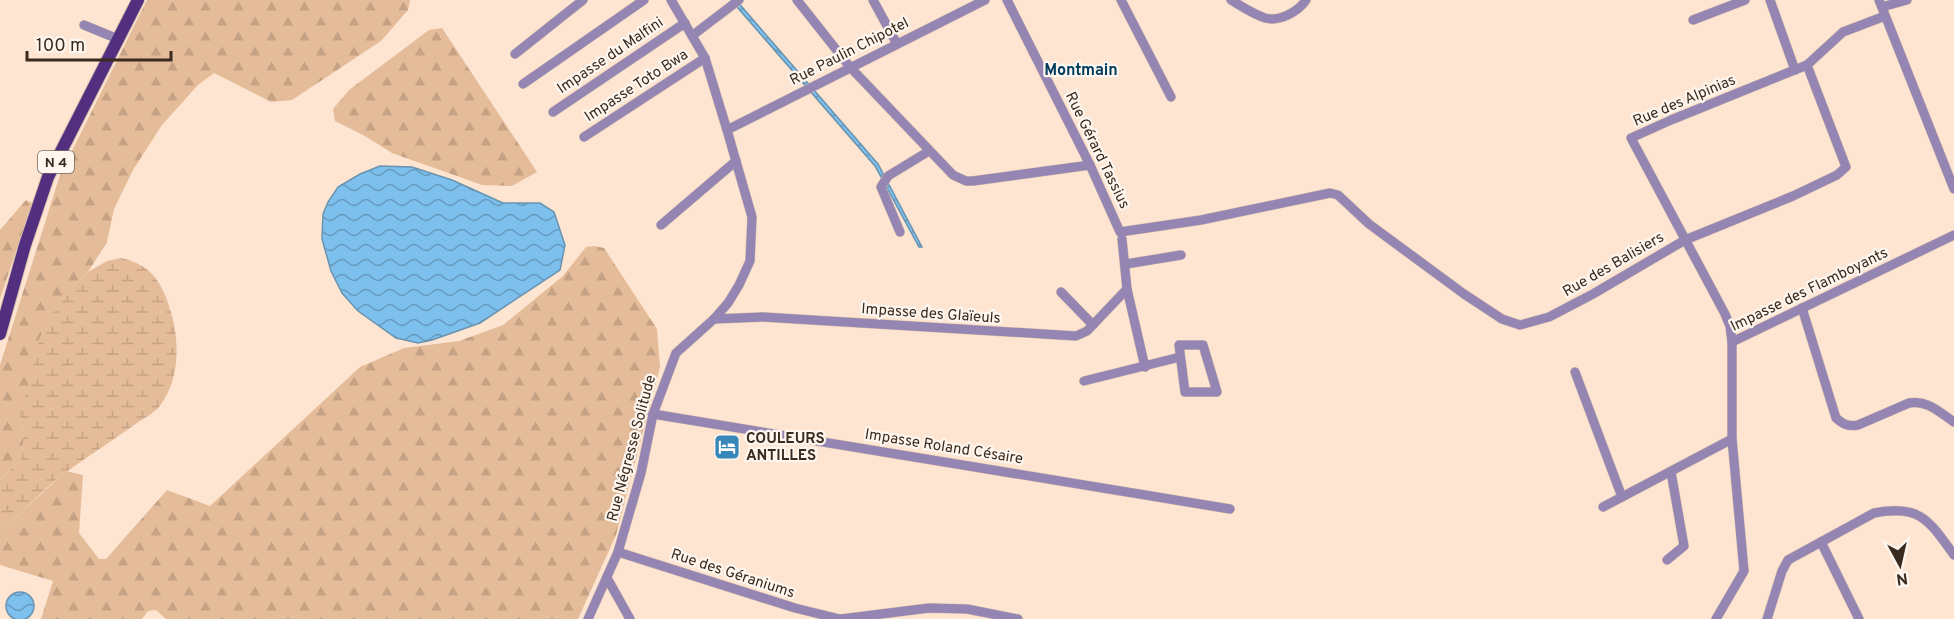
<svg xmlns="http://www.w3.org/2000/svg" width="1954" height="619" viewBox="0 0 1954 619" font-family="Overpass,sans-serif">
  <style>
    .forest { fill: url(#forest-firs) }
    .wetland { fill: url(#wetland-marsh) }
    .water { fill: url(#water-waves); stroke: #6993af; stroke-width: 1.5 }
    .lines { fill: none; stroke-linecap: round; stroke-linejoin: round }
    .minor-casing { stroke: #d7c0ae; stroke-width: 10 }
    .major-casing { stroke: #d7c0ae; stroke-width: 14 }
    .minor { stroke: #9585b3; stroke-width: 9 }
    .major { stroke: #522f7f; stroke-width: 12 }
    .labels { text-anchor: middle; stroke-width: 4.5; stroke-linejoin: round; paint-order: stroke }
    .shield { fill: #fef6ef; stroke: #75685d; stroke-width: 1.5 }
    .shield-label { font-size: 14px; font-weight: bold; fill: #3a2b1e }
    .street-label { font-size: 15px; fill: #3a2b1e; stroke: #fef6ef }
    .poi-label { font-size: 15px; font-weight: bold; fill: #3a2b1e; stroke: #fef6ef; text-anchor: start }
    .neighbourhood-label { font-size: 16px; font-weight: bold; fill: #003c5d; stroke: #fef6ef }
  </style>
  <defs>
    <pattern id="forest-firs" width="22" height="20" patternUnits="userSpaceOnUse" patternTransform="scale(1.5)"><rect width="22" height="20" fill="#e5bc9a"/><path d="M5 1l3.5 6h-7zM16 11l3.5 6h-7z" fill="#c5a284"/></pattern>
    <pattern id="wetland-marsh" width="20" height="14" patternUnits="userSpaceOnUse" patternTransform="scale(1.5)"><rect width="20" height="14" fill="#e5bc9a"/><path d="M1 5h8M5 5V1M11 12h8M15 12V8" fill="none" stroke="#c5a284"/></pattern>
    <pattern id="water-waves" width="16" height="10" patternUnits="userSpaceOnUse" patternTransform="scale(1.5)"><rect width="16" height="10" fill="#7dbfed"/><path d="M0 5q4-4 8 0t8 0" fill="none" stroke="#679bbf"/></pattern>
  </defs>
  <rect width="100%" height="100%" fill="#fee5d2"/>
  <g class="forest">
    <path d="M147,0H410L408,10L381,41L292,100L271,102L214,73L198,85L162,125L133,170L114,209L107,242L88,272L74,285L20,417L24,439L21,459L0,480V365L60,175Z"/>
    <path d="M442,28L537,172L512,186L482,185L392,153L363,135L335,121L333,109L349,90L429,30Z"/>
    <path d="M26,200L32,203L0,299V230Z"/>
    <path d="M595,246L604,248L657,329L660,367L616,535L578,619H166L156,610L148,611L142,619H41L53,581L0,565V530L14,519L66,471L83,475L79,533L99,559H106L167,490L210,506L360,367L404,348L459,341L503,325L563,276L586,247Z"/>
  </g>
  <path class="wetland" d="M121,258C149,264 161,280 169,306C180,338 181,379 159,407C154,413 144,418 137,423C115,439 91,454 69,470C44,487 25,512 0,530V480L21,459L24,439L20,417L40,337L52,315L74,285L88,272L107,261Z"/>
  <g class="water">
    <path d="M731,0H736L878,164L922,247H919L875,166Z"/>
    <path d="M380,166L412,167L452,180L503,203H540L554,212L565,245L560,270L480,323L432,340L418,343L396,338L358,311L342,293L331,271L322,239L323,214L328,202L338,187L360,174Z"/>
    <circle cx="20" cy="606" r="14"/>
  </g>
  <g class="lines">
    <defs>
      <g id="minor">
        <path d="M797,0L850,67L953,175L966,181H973L1090,165"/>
        <path d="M873,0L897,44"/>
        <path d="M1007,0L1090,165L1120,232L1201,220L1330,193L1338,195L1369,224L1464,294L1502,319L1520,325L1549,317L1593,294L1685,240L1793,196L1837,175L1846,167L1807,65"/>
        <path d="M1121,0L1171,97"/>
        <path d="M1231,0C1241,6 1253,14 1265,18C1279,22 1298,12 1306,0"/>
        <path d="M1770,0L1795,70"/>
        <path d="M1879,0L1954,189"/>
        <path d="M1882,7L1907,0"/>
        <path d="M1693,20L1745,0"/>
        <path d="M84,25L118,39"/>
        <path d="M693,35L739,0"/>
        <path d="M515,54L583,0"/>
        <path d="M523,84L644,0"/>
        <path d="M553,112L685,23"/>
        <path d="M727,130L985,0"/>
        <path d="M584,137L705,58"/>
        <path d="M661,225L736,161"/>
        <path d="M900,232L881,187L888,176L929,151"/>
        <path d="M1122,239L1127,289L1145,367"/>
        <path d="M1126,264L1181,255"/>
        <path d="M1061,292L1093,325"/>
        <path d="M1802,308L1836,418C1843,424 1848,427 1858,425L1909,403C1928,400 1939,412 1954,422"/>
        <path d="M714,319L763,317L1076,336L1087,331L1127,289"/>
        <path d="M1732,342L1954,235"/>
        <path d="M1179,345H1203L1217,392H1185Z"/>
        <path d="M1575,372L1622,497"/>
        <path d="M1084,381L1180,357"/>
        <path d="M653,414L1230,509"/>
        <path d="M1603,507L1732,439"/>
        <path d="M1821,542L1859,619"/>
        <path d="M618,552L795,608L840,619"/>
        <path d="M1667,560L1684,546L1671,472"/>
        <path d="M607,578L630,619"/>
        <path d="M588,619L618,552L641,473L653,414L676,353L714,319L728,303L739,285L750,261L752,217L727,130L705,58L671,0"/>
        <path d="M841,619L929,608L967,609L1018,619"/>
        <path d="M1716,619L1744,571L1732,439V342L1730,326L1725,314L1631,138L1671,120L1807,65L1843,32L1885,16"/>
        <path d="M1767,619L1782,571L1788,560L1874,513C1921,504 1929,521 1954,555"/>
      </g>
      <path id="major" d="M0,334L25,245L48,177L138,0"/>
    </defs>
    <use href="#minor" class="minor-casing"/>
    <use href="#major" class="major-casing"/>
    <use href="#minor" class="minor"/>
    <use href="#major" class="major"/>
  </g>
  <defs>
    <symbol id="hotel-square" viewBox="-11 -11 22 22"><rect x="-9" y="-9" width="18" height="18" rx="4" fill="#3887b9" stroke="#fef6ef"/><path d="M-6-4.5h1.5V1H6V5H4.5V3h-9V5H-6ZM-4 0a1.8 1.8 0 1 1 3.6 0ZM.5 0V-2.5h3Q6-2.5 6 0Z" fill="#fff"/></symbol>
  </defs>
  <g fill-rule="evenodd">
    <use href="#hotel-square" x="712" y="432" width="30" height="30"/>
  </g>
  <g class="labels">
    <rect class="shield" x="38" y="151" width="36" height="22" rx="4.5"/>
    <g class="shield-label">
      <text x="56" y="167">N 4</text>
    </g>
    <g class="street-label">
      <text transform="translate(849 51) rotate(-27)" y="5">Rue Paulin Chipotel</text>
      <text transform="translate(610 55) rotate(-34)" y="5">Impasse du Malfini</text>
      <text transform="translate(636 85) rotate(-33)" y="5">Impasse Toto Bwa</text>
      <text transform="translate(1684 100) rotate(-23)" y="5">Rue des Alpinias</text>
      <text transform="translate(1098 150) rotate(64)" y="5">Rue Gérard Tassius</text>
      <text transform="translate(1613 264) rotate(-30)" y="5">Rue des Balisiers</text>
      <text transform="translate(1809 289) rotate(-26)" y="5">Impasse des Flamboyants</text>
      <text transform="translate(931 313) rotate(4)" y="5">Impasse des Glaïeuls</text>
      <text transform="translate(944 446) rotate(9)" y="5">Impasse Roland Césaire</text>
      <text transform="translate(631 448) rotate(-75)" y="5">Rue Négresse Solitude</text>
      <text transform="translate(733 573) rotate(18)" y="5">Rue des Géraniums</text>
    </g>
    <g class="poi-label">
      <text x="746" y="443">COULEURS<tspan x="746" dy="17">ANTILLES</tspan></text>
    </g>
    <g class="neighbourhood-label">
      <text x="1081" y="75">Montmain</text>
    </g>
  </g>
  <g transform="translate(1900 565) rotate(172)" stroke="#fef6ef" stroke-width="4.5" paint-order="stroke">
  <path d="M0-4.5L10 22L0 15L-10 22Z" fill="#3a2b1e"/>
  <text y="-9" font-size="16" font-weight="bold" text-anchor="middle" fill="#3a2b1e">N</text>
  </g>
  <path d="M27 51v9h144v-9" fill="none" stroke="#3a2b1e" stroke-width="3"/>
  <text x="36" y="51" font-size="18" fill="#3a2b1e" stroke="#fef6ef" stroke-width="4.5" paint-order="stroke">100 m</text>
</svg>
